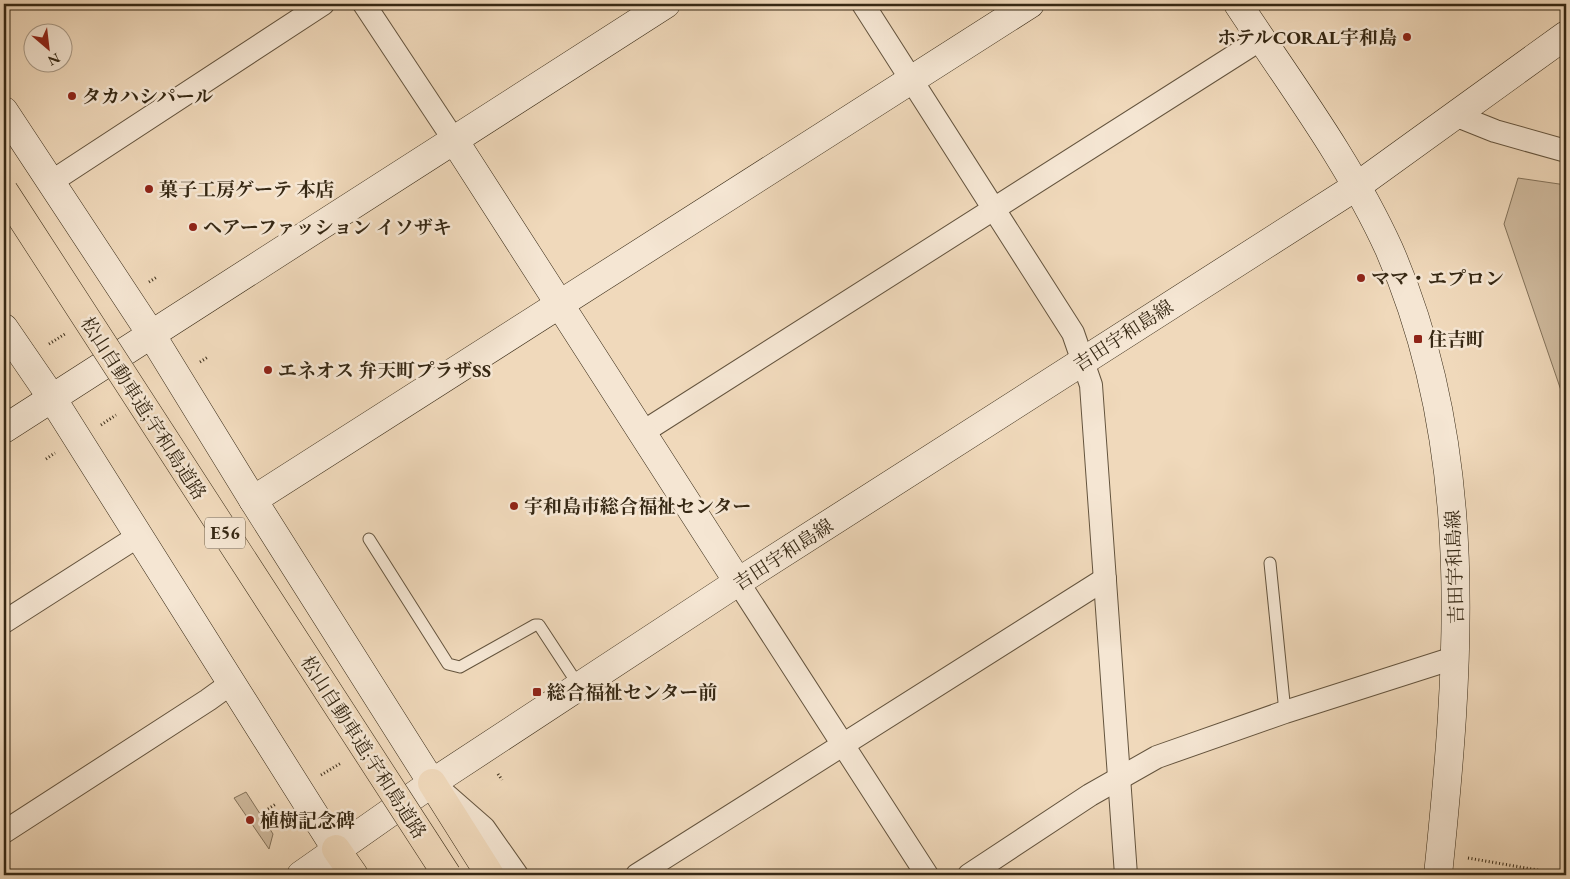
<svg xmlns="http://www.w3.org/2000/svg" width="1570" height="879" viewBox="0 0 1570 879" font-family="'EB Garamond','Noto Serif JP',serif">
  <style>
    .green { fill: #d0bb9f; stroke: #83725a }
    .lines { fill: none; stroke-linecap: round; stroke-linejoin: round }
    .lane-casing { stroke: #64543e; stroke-width: 13 }
    .street-casing { stroke: #64543e; stroke-width: 24 }
    .secondary-casing { stroke: #362814; stroke-width: 29 }
    .highway-casing { stroke: #362814; stroke-width: 29 }
    .path { stroke: #362814; stroke-width: 3; stroke-dasharray: 1 2.5; stroke-linecap: butt }
    .lane { stroke: #f5e6d3; stroke-width: 11 }
    .street { stroke: #f5e6d3; stroke-width: 22 }
    .secondary { stroke: #f5e6d3; stroke-width: 28 }
    .highway { stroke: #f0d9bb; stroke-width: 28 }
    .highway-bridge-casing { stroke: #362814; stroke-width: 29; stroke-linecap: butt }
    .highway-bridge { stroke: #f0d9bb; stroke-width: 28 }
    .poi-dot { fill: #8f2418; stroke: #f5e6d3; stroke-width: 2 }
    .labels { text-anchor: middle; stroke-width: 5; stroke-linejoin: round; paint-order: stroke }
    .shield { fill: #f5e6d3; stroke: #6f614d; stroke-width: 1 }
    .shield-label { font-size: 18px; font-weight: bold; fill: #362814 }
    .poi-label { font-size: 19px; font-weight: bold; fill: #362814; stroke: #f5e6d3; text-anchor: start }
    .street-label { font-size: 19px; fill: #362814; stroke: #f5e6d3 }
  </style>
  <rect width="100%" height="100%" fill="#f0d9bb"/>
  <filter id="stains"><feTurbulence type="fractalNoise" baseFrequency=".004" numOctaves="4"/><feColorMatrix values="0 0 0 0 .2 0 0 0 0 .09 0 0 0 0 .02 0 0 0 .5 -.17"/></filter>
  <radialGradient id="worn" r=".72"><stop offset=".6" stop-color="#630" stop-opacity="0"/><stop offset="1" stop-color="#630" stop-opacity=".3"/></radialGradient>
  <g class="green">
    <path d="M1518,178L1566,185V405L1504,224Z"/>
    <path d="M246,792L273,834L269,849L234,798Z"/>
  </g>
  <g class="lines">
    <defs>
      <g id="lane">
        <path d="M369,539L448,664L460,667L535,625H539L579,686"/>
        <path d="M1270,563L1285,712"/>
      </g>
      <g id="street">
        <path d="M364,4L454,140"/>
        <path d="M863,4L1073,333L1091,385L1126,875"/>
        <path d="M1455,115L1495,131L1566,151"/>
        <path d="M51,182L323,4"/>
        <path d="M643,432L1261,39"/>
        <path d="M738,582L927,875"/>
        <path d="M4,622L140,535"/>
        <path d="M444,793L484,828L517,875"/>
        <path d="M4,832L208,700L233,682"/>
        <path d="M637,875L1105,579"/>
        <path d="M969,875L1090,795L1157,757L1285,712L1457,657"/>
      </g>
      <g id="secondary">
        <path d="M1238,4C1290,83 1350,163 1389,249C1477,450 1460,663 1438,875"/>
        <path d="M4,111L151,334L253,500L432,783"/>
        <path d="M454,140L738,582"/>
        <path d="M4,328L52,398L336,849"/>
        <path d="M4,429L666,4"/>
        <path d="M253,500L1030,4"/>
        <path d="M301,875L432,783L738,582L1357,186L1566,35"/>
      </g>
      <g id="highway">
        <path d="M432,783L490,875"/>
        <path d="M336,849L354,875"/>
      </g>
    </defs>
    <use href="#lane" class="lane-casing"/>
    <use href="#street" class="street-casing"/>
    <use href="#secondary" class="secondary-casing"/>
    <use href="#highway" class="highway-casing"/>
    <g class="path">
      <path d="M149,282L157,277"/>
      <path d="M49,344L65,334"/>
      <path d="M200,362L208,357"/>
      <path d="M101,425L116,415"/>
      <path d="M46,459L55,453"/>
      <path d="M498,774L502,780"/>
      <path d="M321,775L341,763"/>
      <path d="M268,809L276,804"/>
      <path d="M1468,858L1549,872L1551,875"/>
      <path d="M269,873L271,875"/>
    </g>
    <use href="#lane" class="lane"/>
    <use href="#street" class="street"/>
    <use href="#secondary" class="secondary"/>
    <use href="#highway" class="highway"/>
    <defs>
      <path id="highway-bridge" d="M4,191L447,875"/>
    </defs>
    <use href="#highway-bridge" class="highway-bridge-casing"/>
    <use href="#highway-bridge" class="highway-bridge"/>
  </g>
  <g class="poi-dot">
    <circle cx="1407" cy="37" r="5"/>
    <circle cx="72" cy="96" r="5"/>
    <circle cx="149" cy="189" r="5"/>
    <circle cx="193" cy="227" r="5"/>
    <circle cx="1361" cy="278" r="5"/>
    <rect x="1413" y="334" width="10" height="10" rx="2.5"/>
    <circle cx="268" cy="370" r="5"/>
    <circle cx="514" cy="506" r="5"/>
    <rect x="532" y="687" width="10" height="10" rx="2.5"/>
    <circle cx="250" cy="820" r="5"/>
  </g>
  <g class="labels">
    <rect class="shield" x="205" y="517.5" width="40" height="31" rx="4"/>
    <g class="shield-label">
      <text x="225" y="539">E56</text>
    </g>
    <g class="poi-label">
      <text x="1397" y="44" text-anchor="end">ホテルCORAL宇和島</text>
      <text x="82" y="103">タカハシパール</text>
      <text x="159" y="196">菓子工房ゲーテ 本店</text>
      <text x="203" y="234">ヘアーファッション イソザキ</text>
      <text x="1371" y="285">ママ・エプロン</text>
      <text x="1428" y="346">住吉町</text>
      <text x="278" y="377">エネオス 弁天町プラザSS</text>
      <text x="524" y="513">宇和島市総合福祉センター</text>
      <text x="547" y="699">総合福祉センター前</text>
      <text x="260" y="827">植樹記念碑</text>
    </g>
    <g class="street-label">
      <text transform="translate(1123 335) rotate(-33)" y="7">吉田宇和島線</text>
      <text transform="translate(144 408) rotate(57)" y="7">松山自動車道;宇和島道路</text>
      <text transform="translate(783 554) rotate(-33)" y="7">吉田宇和島線</text>
      <text transform="translate(1454 567) rotate(-92)" y="7">吉田宇和島線</text>
      <text transform="translate(364 747) rotate(57)" y="7">松山自動車道;宇和島道路</text>
    </g>
  </g>
  <rect width="1570" height="879" fill="none" stroke="#f0d9bb" stroke-width="20"/>
  <rect x="5" y="5" width="1560" height="869" fill="none" stroke="#362814" stroke-width="2.5"/>
  <rect x="10" y="10" width="1550" height="859" fill="none" stroke="#362814"/>
  <g transform="translate(48 48) rotate(152)"><circle r="24" fill="#f5e6d3" stroke="#a99a87"/>
  <path d="M0-4L9 19L0 12L-9 19Z" fill="#8f2418"/>
  <text y="-8" font-size="14" font-weight="bold" text-anchor="middle" fill="#362814">N</text>
  </g>
  <rect width="100%" height="100%" filter="url(#stains)"/>
  <rect width="100%" height="100%" fill="url(#worn)"/>
</svg>
